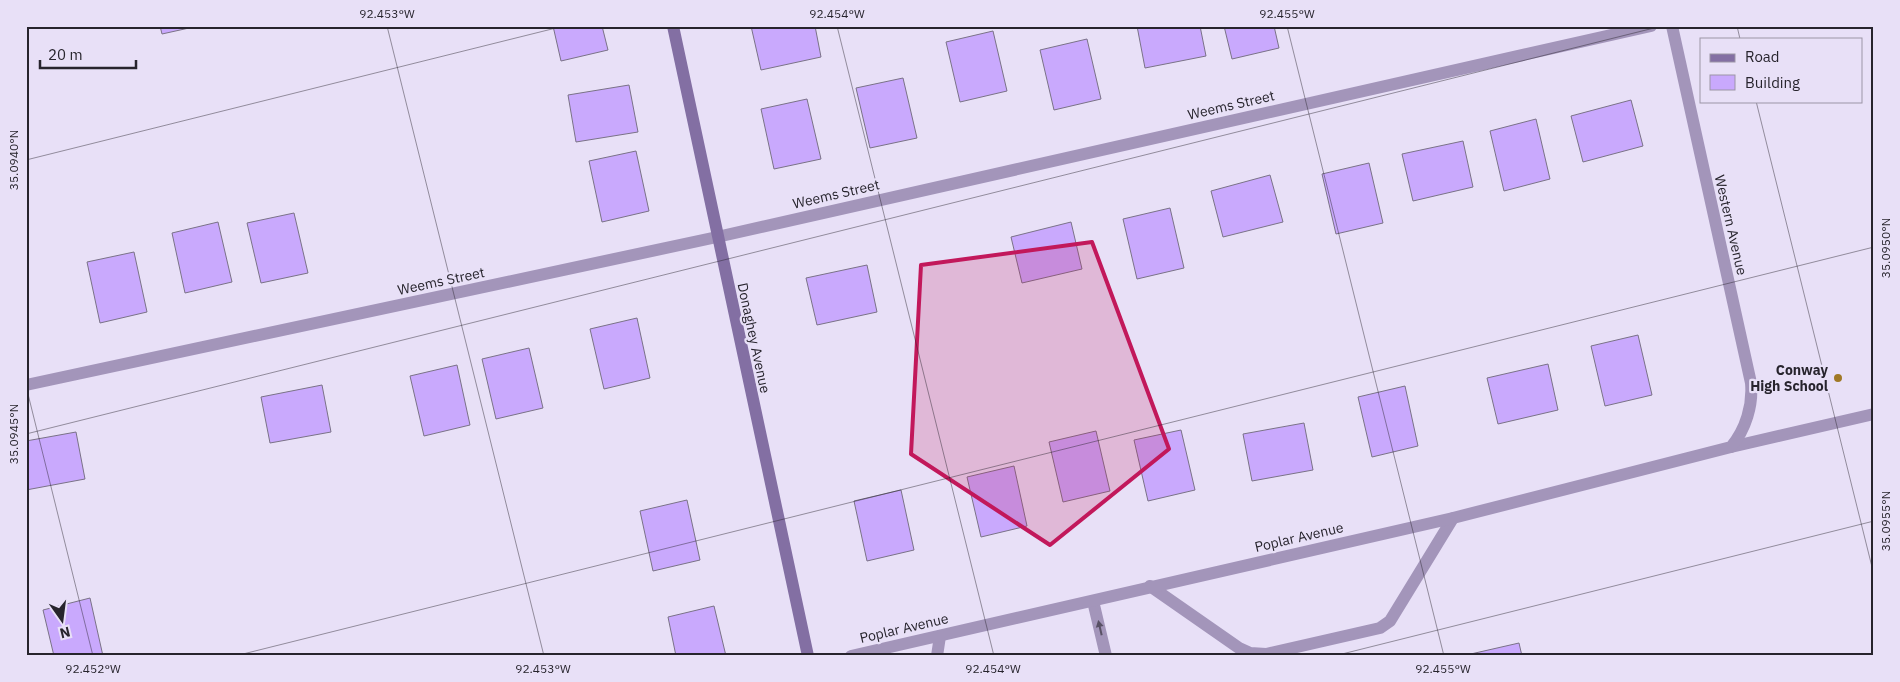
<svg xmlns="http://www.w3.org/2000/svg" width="1900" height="682" viewBox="0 0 1900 682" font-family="'IBM Plex Sans',sans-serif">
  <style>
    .building { fill: #c9a9fd; stroke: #7a7287 }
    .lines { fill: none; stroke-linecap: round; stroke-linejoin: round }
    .lane { stroke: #a395ba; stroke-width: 12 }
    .street { stroke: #a395ba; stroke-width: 12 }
    .secondary { stroke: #836fa3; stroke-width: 12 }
    .oneway { fill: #595165 }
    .marked { fill: #c2185b; fill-opacity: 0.2; stroke: #c2185b; stroke-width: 4; stroke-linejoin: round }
    .ticks { fill: none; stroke: #27242d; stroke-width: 1; stroke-opacity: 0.45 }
    .poi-dot { fill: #a07926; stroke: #e8e0f7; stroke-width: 2 }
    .labels { text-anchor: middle; stroke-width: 4.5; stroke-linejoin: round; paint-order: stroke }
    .street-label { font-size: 14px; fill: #27242d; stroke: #e8e0f7 }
    .poi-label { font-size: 14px; font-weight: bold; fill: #27242d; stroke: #e8e0f7; text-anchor: end }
    .neatline { fill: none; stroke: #27242d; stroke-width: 2 }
    .ticks-label { font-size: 12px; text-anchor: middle; fill: #27242d }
  </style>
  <rect width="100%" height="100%" fill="#e8e0f7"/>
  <g class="building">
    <path d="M160,26H198L162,34Z"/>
    <path d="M553,26H602L608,50L561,61Z"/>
    <path d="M751,26H815L821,57L761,70Z"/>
    <path d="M1137,26H1200L1206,56L1145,68Z"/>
    <path d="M1224,26H1274L1279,48L1232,59Z"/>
    <path d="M993,31L1007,91L960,102L946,42Z"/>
    <path d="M1087,39L1101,99L1054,110L1040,50Z"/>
    <path d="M903,78L917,138L870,148L856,88Z"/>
    <path d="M629,85L638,132L576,142L568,95Z"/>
    <path d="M807,99L821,159L774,169L761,109Z"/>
    <path d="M1631,100L1643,146L1583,162L1571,116Z"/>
    <path d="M1536,119L1550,179L1504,191L1490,131Z"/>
    <path d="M1463,141L1473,187L1413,201L1402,154Z"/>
    <path d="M636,151L649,211L602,222L589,161Z"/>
    <path d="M1369,163L1383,223L1336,234L1322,174Z"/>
    <path d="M1270,175L1283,222L1223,237L1211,191Z"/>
    <path d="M1170,208L1184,268L1137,279L1123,219Z"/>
    <path d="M294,213L308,273L261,283L247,223Z"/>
    <path d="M218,222L232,282L185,293L172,233Z"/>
    <path d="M1071,222L1082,269L1022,283L1011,237Z"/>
    <path d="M134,252L147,312L100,323L87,262Z"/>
    <path d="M867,265L877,312L817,325L806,278Z"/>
    <path d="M637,318L650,378L604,389L590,329Z"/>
    <path d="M1638,335L1652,395L1605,406L1591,346Z"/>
    <path d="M529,348L543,408L496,419L482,359Z"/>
    <path d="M1548,364L1558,410L1498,424L1487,378Z"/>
    <path d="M457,365L470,425L424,436L410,376Z"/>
    <path d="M322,385L331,432L270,443L261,397Z"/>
    <path d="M1405,386L1418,446L1372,457L1358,397Z"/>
    <path d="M1304,423L1313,470L1252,481L1243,434Z"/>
    <path d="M1181,430L1195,490L1148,501L1134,440Z"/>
    <path d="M1096,431L1110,491L1063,502L1049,442Z"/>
    <path d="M76,432L85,479L26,490V441Z"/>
    <path d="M1014,466L1027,526L981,537L967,477Z"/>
    <path d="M901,490L914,550L867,561L854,501Z"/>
    <path d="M687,500L700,560L653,571L640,511Z"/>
    <path d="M90,598L103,656H54L43,610Z"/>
    <path d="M714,606L726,656H676L668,617Z"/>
    <path d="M1519,643L1522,656H1462Z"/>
  </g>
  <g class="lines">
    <g class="lane">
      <path d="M1731,447L1874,414"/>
      <path d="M1150,586L1239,648L1250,653L1266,654L1380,628L1390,621L1453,518"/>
      <path d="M1093,601L1106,656"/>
      <path d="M937,656L940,636"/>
    </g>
    <g class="street">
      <path d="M26,385L717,237L1651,26"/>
      <path d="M851,656L1453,518L1731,447C1746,429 1753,405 1751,383L1672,26"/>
    </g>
    <path class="secondary" d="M673,26L808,656"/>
  </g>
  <defs><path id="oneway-solid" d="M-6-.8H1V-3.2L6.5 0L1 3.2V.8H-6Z" transform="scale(1.25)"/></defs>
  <use class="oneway" href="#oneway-solid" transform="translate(1100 628) rotate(-103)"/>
  <path class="marked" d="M1092,242L1169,449L1050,545L911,454L921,265Z"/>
  <path class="ticks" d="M387,26L544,656M837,26L994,656M1287,26L1444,656M1737,26L1740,39M1756,101L1874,575M26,160L564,26M26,386L93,656M26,434L1662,26M235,656L1874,247M1334,656L1874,521"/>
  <circle class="poi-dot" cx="1838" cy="378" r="5"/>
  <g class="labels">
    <g class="street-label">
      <text transform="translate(1231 105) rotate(-13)" y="5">Weems Street</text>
      <text transform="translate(836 194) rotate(-13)" y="5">Weems Street</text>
      <text transform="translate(1731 225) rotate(77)" y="5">Western Avenue</text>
      <text transform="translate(441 281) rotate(-12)" y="5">Weems Street</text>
      <text transform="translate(754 338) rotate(78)" y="5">Donaghey Avenue</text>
      <text transform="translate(1299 537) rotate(-13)" y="5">Poplar Avenue</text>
      <text transform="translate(904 628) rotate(-13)" y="5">Poplar Avenue</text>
    </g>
    <g class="poi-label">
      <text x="1828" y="375">Conway<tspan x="1828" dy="16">High School</tspan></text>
    </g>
  </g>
  <rect width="1900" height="682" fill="none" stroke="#e8e0f7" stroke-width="55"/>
  <rect x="1700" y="38" width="162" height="65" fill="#e8e0f7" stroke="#9b95a6"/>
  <rect x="1710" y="54" width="25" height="8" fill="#836fa3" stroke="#9b95a6"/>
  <text x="1745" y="62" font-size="15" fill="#27242d">Road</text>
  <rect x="1710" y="75" width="25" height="15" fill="#c9a9fd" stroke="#9b95a6"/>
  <text x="1745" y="88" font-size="15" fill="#27242d">Building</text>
  <g transform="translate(62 620) rotate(166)" stroke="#e8e0f7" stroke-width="4" paint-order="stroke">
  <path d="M0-4L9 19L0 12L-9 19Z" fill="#27242d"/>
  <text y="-8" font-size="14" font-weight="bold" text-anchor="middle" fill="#27242d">N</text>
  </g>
  <path d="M40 60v8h96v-8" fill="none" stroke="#27242d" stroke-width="2.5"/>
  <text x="48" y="60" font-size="15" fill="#27242d" stroke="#e8e0f7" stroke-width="4" paint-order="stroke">20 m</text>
  <rect x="28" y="28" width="1844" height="626" class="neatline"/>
  <g class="ticks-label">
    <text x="387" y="18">92.453°W</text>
    <text x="837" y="18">92.454°W</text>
    <text x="1287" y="18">92.455°W</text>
    <text transform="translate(14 160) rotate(-90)" y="4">35.0940°N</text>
    <text transform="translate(1886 248) rotate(-90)" y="4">35.0950°N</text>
    <text transform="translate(14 434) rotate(-90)" y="4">35.0945°N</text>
    <text transform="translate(1886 521) rotate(-90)" y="4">35.0955°N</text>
    <text x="93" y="673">92.452°W</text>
    <text x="543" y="673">92.453°W</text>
    <text x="993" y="673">92.454°W</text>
    <text x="1443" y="673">92.455°W</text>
  </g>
</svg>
